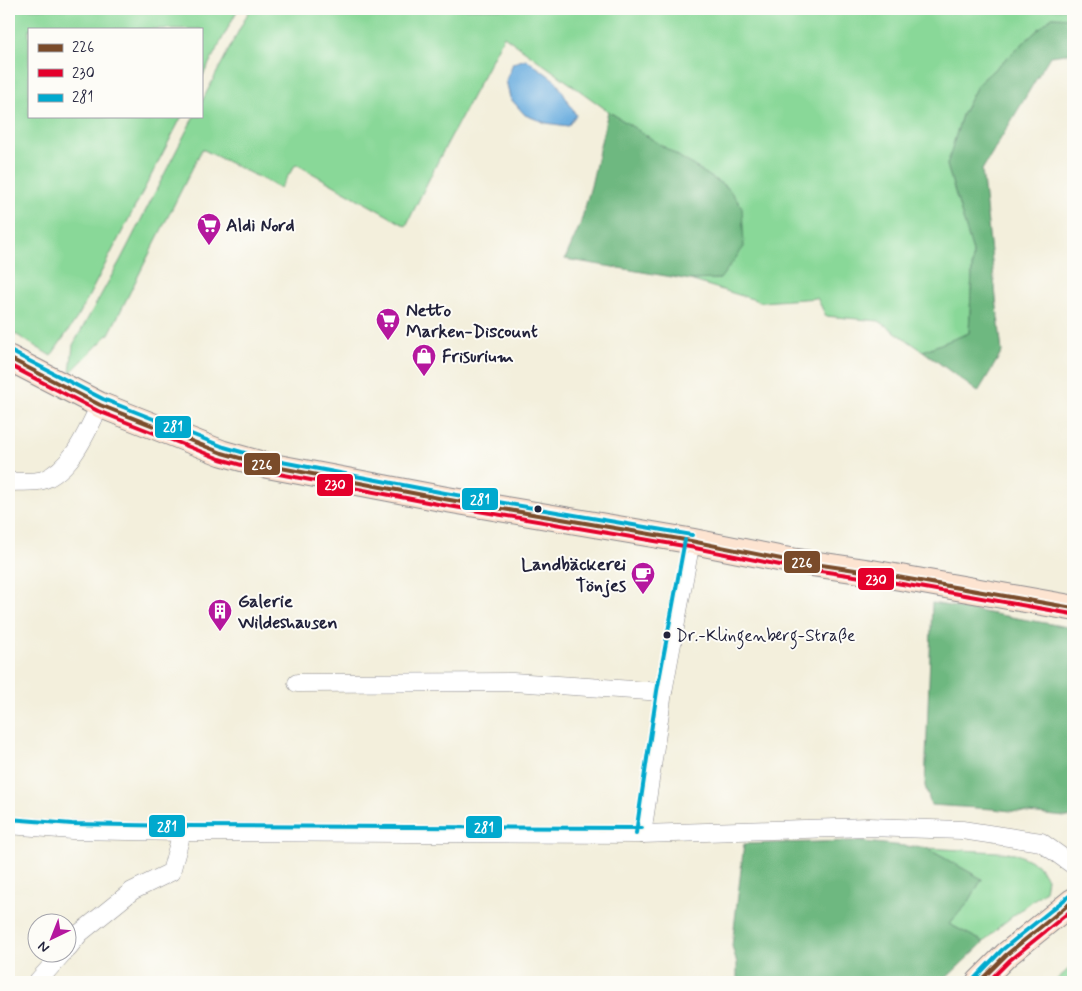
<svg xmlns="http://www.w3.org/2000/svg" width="1082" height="991" viewBox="0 0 1082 991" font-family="Mynerve,sans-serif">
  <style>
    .green { fill: #89d898; stroke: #567d6a }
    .forest { fill: #6eb880; stroke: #486d5e }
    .water { fill: #6aaddf; stroke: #46688d }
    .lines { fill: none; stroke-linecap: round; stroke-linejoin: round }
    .street-casing { stroke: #8a888c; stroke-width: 19 }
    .secondary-casing { stroke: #8a888c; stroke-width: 27 }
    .street { stroke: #fff; stroke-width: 18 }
    .secondary { stroke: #fde4d1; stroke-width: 25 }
    .bus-1-casing { stroke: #fdfcf7; stroke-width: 8 }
    .bus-2-casing { stroke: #fdfcf7; stroke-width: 8 }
    .bus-3-casing { stroke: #fdfcf7; stroke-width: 8 }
    .bus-1 { stroke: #7a4b2a; stroke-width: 4 }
    .bus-2 { stroke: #e4002b; stroke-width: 4 }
    .bus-3 { stroke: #00a9ce; stroke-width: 4 }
    .bus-dot { fill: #22223b; stroke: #fdfcf7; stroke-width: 2 }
    .labels { text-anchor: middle; stroke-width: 4; stroke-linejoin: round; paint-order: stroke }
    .bus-label { font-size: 17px; fill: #22223b; stroke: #fdfcf7; text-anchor: start }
    .poi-label { font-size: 18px; font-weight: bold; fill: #22223b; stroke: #fdfcf7; text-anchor: start }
    .line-badge { stroke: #fdfcf7; stroke-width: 2 }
    .badge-label { font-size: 14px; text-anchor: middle; font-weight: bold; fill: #fff }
  </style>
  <rect width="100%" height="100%" fill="#fdfcf7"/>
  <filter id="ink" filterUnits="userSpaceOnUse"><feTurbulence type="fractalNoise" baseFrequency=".02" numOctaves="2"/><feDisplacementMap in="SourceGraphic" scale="10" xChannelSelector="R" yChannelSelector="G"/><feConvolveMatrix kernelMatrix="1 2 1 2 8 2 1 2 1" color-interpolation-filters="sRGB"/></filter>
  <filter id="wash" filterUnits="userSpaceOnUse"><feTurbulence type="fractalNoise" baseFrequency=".0096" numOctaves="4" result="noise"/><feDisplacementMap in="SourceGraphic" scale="20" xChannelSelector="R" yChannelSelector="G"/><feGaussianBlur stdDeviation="1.12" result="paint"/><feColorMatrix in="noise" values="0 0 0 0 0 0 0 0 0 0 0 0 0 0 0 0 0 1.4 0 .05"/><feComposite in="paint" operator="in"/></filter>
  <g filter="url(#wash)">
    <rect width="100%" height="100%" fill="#f3efdc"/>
    <g class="green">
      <path d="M9,9H238L201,79V29H29V116H182L79,315L51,356L9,330Z"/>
      <path d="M250,9H1073V18L1052,17L978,84L962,115L947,165L973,252L969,333L923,351L879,321L826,316L817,298L762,302L690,280L720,279L728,188L608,111L504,36L438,161L406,226L296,164L280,188L202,149L109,334L70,373L73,345L121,259L194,116H201V103Z"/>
      <path d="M926,848L1015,853L1037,864L1047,878L1045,891L1000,926L984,942L949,924L968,903L982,879Z"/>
      <path d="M1073,965V982H1054Z"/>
    </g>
    <g class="forest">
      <path d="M1052,17L1073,18V53L1050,56L982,170L1002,352L978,392L923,351L969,333L973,252L947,165L962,115L978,84Z"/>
      <path d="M608,111L728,188L742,207L744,247L720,279L690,280L565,259L580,225L591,186Z"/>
      <path d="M932,603L1073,628V818L993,809L931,805L925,786Z"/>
      <path d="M854,841L926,848L982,879L968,903L949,924L984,942L942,982H737V963L732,946L744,844Z"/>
    </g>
    <path class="water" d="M526,59L556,81L576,115L568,126L546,123L525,115L510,98L506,80L513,63Z"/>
  </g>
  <g filter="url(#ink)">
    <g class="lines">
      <defs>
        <g id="street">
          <path d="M9,482C19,481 34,483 43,480C73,468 87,431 100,405"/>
          <path d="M297,683L513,682L663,692"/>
          <path d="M9,825L72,830L182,832L642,834L868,827L962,830L1041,842L1073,865"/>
          <path d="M642,834L663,692L691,541"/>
          <path d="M68,948L80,933L132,891L171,872L182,832"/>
          <path d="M37,982L62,954"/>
        </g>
        <g id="secondary">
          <path d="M9,358L100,405L222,453L265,465L444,499L691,541L781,559L869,572L1073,608"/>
          <path d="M979,982L1006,955L1073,901"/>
        </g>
      </defs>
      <use href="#street" class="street-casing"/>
      <use href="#secondary" class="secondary-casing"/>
      <use href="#street" class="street"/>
      <use href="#secondary" class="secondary"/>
      <defs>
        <g id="bus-1">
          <path d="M9,358L100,405L222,453L265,465L444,499L691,541L781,559L869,572L1073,608"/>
          <path d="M979,982L1006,955L1073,901"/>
        </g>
        <g id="bus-2">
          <path d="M9,365L98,411L220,459L263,471L443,505L690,547L780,565L868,578L1072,614"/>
          <path d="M988,982L1010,960L1073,909"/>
        </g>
        <g id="bus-3">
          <path d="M12,352L103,399L224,447L266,459L445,493L692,535"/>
          <path d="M9,819L72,824L182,826L642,828"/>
          <path d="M636,833L657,691L685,540"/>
          <path d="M975,978L1002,950L1069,896"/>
        </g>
      </defs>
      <use href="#bus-1" class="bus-1-casing"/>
      <use href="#bus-2" class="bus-2-casing"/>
      <use href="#bus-3" class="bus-3-casing"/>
      <use href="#bus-1" class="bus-1"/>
      <use href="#bus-2" class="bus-2"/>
      <use href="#bus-3" class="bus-3"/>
    </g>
  </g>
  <defs>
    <symbol id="supermarket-pin" viewBox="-11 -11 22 30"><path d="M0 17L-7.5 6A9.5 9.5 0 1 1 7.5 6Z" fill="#b5179e" stroke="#fdfcf7"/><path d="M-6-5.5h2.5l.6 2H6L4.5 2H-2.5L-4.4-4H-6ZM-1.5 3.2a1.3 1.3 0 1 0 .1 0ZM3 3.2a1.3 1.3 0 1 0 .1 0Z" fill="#fff"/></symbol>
    <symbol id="shop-pin" viewBox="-11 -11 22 30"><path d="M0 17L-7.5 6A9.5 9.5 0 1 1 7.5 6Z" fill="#b5179e" stroke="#fdfcf7"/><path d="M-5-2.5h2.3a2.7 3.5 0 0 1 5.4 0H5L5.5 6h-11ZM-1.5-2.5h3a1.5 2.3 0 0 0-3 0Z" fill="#fff"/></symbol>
    <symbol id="cafe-pin" viewBox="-11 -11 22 30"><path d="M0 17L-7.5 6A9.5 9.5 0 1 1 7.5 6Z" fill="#b5179e" stroke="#fdfcf7"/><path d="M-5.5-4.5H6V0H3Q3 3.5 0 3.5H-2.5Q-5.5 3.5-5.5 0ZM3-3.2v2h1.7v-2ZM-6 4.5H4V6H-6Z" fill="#fff"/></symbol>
    <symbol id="building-pin" viewBox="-11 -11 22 30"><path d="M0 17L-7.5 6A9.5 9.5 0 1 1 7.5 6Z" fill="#b5179e" stroke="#fdfcf7"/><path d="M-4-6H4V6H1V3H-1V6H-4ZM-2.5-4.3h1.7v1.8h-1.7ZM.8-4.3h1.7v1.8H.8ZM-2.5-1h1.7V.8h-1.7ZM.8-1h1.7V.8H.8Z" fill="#fff"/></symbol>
  </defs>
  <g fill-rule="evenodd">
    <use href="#supermarket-pin" x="195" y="211" width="28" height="38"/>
    <use href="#supermarket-pin" x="374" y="306" width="28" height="38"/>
    <use href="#shop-pin" x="410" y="342" width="28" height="38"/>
    <use href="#cafe-pin" x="629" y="560" width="28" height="38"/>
    <use href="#building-pin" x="206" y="597" width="28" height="38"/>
  </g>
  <g class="bus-dot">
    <circle cx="538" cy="509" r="4.5"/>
    <circle cx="667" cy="635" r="4.5"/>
  </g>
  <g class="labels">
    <g class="bus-label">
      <text x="676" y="641">Dr.-Klingenberg-Straße</text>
    </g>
    <g class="poi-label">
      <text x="226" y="231">Aldi Nord</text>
      <text x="406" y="316">Netto<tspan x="406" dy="21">Marken-Discount</tspan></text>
      <text x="442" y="362">Frisurium</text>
      <text x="626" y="570" text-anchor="end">Landbäckerei<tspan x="626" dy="21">Tönjes</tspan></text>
      <text x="238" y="607">Galerie<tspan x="238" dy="21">Wildeshausen</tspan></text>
    </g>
  </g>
  <g class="line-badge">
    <rect x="154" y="415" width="38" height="24" rx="5" fill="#00a9ce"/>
    <rect x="243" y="452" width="38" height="24" rx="5" fill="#7a4b2a"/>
    <rect x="316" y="473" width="38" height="24" rx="5" fill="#e4002b"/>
    <rect x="461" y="487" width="38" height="24" rx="5" fill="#00a9ce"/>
    <rect x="783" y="550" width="38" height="24" rx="5" fill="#7a4b2a"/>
    <rect x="857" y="567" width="38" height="24" rx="5" fill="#e4002b"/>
    <rect x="148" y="814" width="38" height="24" rx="5" fill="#00a9ce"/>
    <rect x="465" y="815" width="38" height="24" rx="5" fill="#00a9ce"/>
  </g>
  <g class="badge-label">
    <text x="173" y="431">281</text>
    <text x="262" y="469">226</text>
    <text x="335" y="489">230</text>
    <text x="480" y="504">281</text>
    <text x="802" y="567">226</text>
    <text x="876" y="584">230</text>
    <text x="167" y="831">281</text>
    <text x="484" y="832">281</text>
  </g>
  <rect width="1082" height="991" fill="none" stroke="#fdfcf7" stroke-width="30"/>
  <rect x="28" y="28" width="175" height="90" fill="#fdfcf7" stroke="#a5a5ac"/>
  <rect x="38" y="44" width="25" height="8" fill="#7a4b2a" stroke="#a5a5ac"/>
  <text x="72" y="52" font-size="15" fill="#22223b">226</text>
  <rect x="38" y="69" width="25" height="8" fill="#e4002b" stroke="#a5a5ac"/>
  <text x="72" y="78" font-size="15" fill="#22223b">230</text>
  <rect x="38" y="94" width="25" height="8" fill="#00a9ce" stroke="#a5a5ac"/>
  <text x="72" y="102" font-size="15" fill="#22223b">281</text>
  <g transform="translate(52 938) rotate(223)"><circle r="24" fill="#fdfcf7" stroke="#a5a5ac"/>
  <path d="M0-4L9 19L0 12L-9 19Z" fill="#b5179e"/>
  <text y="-8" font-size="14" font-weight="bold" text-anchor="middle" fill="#22223b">N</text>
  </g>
</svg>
